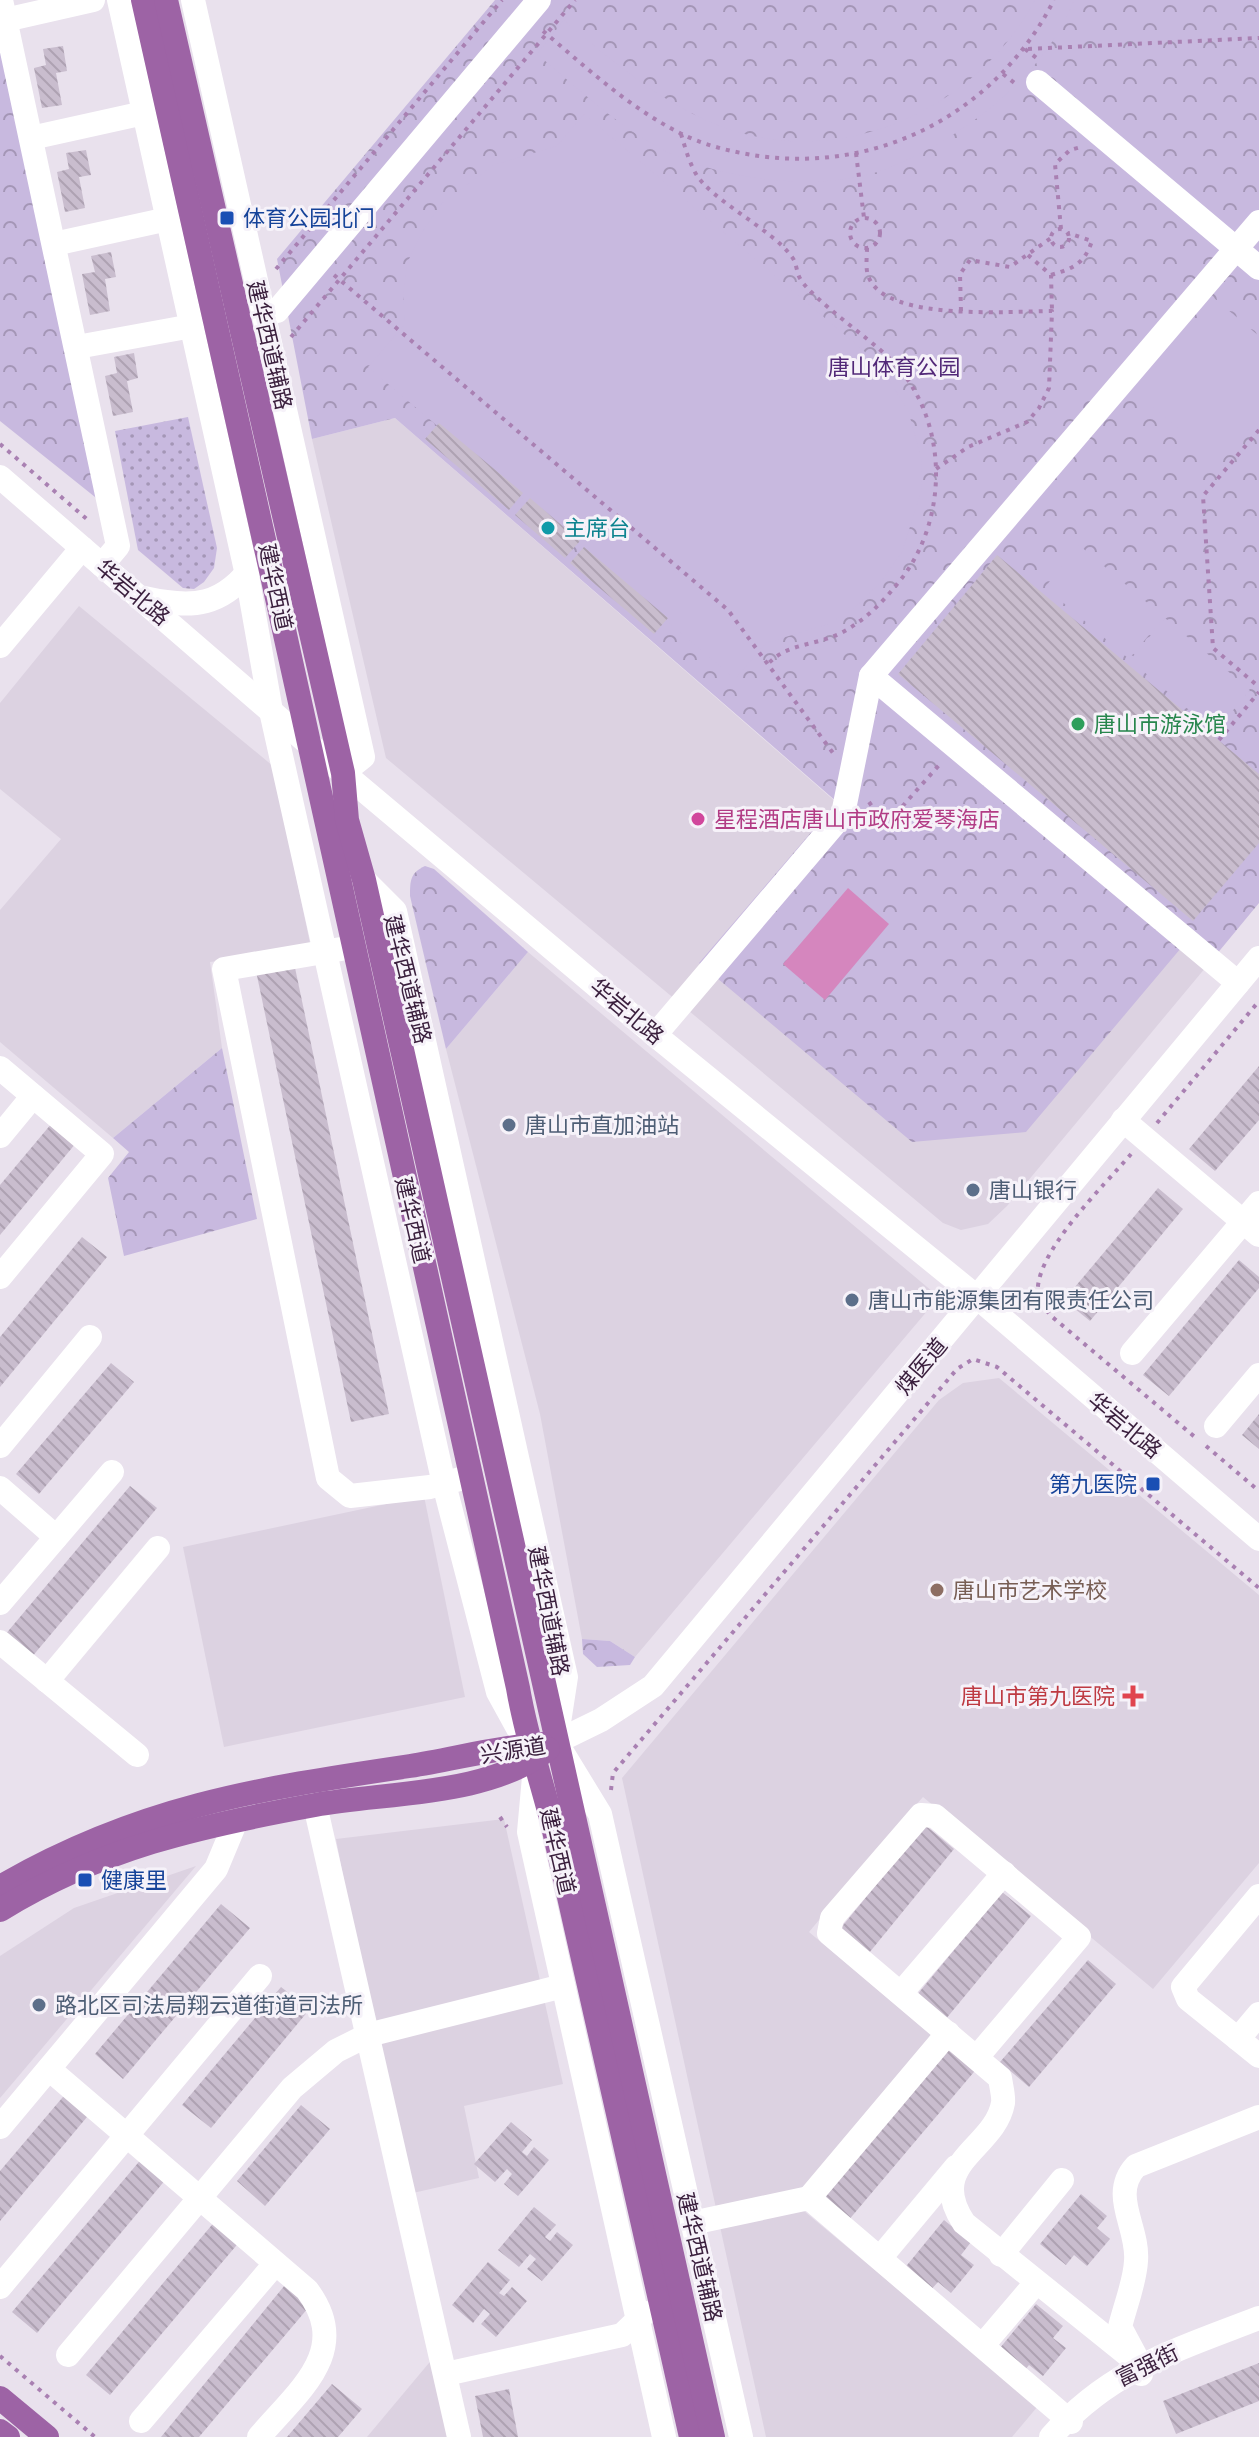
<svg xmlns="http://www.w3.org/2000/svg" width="1259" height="2437" viewBox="0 0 1259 2437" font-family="'DM Sans','Noto Sans SC',sans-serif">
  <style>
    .built { fill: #dcd2e1 }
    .grass { fill: url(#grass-dots) }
    .forest { fill: url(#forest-crowns) }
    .pitch { fill: #c8b9df }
    .water { fill: #d586be }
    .building { fill: url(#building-back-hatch) }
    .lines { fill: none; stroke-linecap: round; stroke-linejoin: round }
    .path { stroke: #a980b2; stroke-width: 4; stroke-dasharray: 4 6; stroke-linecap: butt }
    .minor { stroke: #fff; stroke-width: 24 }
    .major { stroke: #9d63a5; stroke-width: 24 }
    .transit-dot { fill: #1a4fb4; stroke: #f6f2f9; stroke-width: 3 }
    .culture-dot { fill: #0f9aa8; stroke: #f6f2f9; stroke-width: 3 }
    .leisure-dot { fill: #2e9e5b; stroke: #f6f2f9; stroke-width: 3 }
    .hotel-dot { fill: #d1479c; stroke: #f6f2f9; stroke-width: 3 }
    .service-dot { fill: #5c6f8a; stroke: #f6f2f9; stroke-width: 3 }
    .education-dot { fill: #8d6e63; stroke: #f6f2f9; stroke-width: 3 }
    .health-dot { fill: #e0444e; stroke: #f6f2f9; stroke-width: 3 }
    .labels { text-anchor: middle; stroke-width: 6; stroke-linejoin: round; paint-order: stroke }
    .transit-label { font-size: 22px; fill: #164399; stroke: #f6f2f9; text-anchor: start }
    .street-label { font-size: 22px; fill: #3b203e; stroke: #f6f2f9 }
    .park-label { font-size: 22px; fill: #522878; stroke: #f6f2f9 }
    .culture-label { font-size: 22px; fill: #0d838f; stroke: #f6f2f9; text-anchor: start }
    .leisure-label { font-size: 22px; fill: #27864d; stroke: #f6f2f9; text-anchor: start }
    .hotel-label { font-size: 22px; fill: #b23c85; stroke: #f6f2f9; text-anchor: start }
    .service-label { font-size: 22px; fill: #4e5e75; stroke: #f6f2f9; text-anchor: start }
    .education-label { font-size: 22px; fill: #785e54; stroke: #f6f2f9; text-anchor: start }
    .health-label { font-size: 22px; fill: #be3a42; stroke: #f6f2f9; text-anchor: end }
  </style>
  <defs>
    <pattern id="grass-dots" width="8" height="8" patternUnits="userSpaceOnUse" patternTransform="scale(2)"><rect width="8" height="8" fill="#c8b9df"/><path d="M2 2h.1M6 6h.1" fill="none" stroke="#a496b6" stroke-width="1.8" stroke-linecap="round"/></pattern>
    <pattern id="forest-crowns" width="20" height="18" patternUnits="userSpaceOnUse" patternTransform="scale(2)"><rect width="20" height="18" fill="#c8b9df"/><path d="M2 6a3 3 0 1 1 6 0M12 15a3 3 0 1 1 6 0" fill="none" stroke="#a496b6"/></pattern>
    <pattern id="building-back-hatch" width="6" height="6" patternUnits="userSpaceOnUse" patternTransform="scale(2)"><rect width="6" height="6" fill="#c9bdce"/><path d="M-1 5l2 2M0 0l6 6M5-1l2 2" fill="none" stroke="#aea2b2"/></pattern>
  </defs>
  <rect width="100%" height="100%" fill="#e9e1ed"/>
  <g class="built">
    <path d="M395,418L837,803L1193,935L1216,955L1007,1206L988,1224L961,1230L943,1223L386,758L312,439Z"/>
    <path d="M79,606L273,766L311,948L210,962L222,1048L113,1138L0,1042V910L61,839L0,789V703Z"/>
    <path d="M528,952L939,1297L635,1657L610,1641L582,1639L540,1414L446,1049Z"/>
    <path d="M999,1378L1259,1595V1863L1153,1989L923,1797L899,1824L809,1932L936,2039L798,2206L1038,2406L1012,2437H766L622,1778L939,1400L963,1383Z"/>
    <path d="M424,1496L465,1697L224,1747L183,1547Z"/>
    <path d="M504,1819L563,2084L464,2106L479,2178L404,2195L336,1839Z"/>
    <path d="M196,1866L22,2072L0,2098V1956L74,1908Z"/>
    <path d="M434,2357L453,2437H367Z"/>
  </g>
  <path class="grass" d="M188,417L217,548L214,568L204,582L194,589L183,588L138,550L115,431Z"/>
  <g class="forest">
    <path d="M495,0H1259V903L1216,955L1192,935L1026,1132L912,1142L699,963L837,802L395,418L312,439L277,259Z"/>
    <path d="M0,35L100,501L0,421Z"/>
    <path d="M425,866L434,869L528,952L446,1049L410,896C410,881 410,873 425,866Z"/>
    <path d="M222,1048L257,1219L124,1256L108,1178L129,1152L113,1138Z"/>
    <path d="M582,1639L610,1641L635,1657L630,1665L597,1667L583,1654Z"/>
  </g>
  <g class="pitch">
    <path d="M1035,0H1074C1045,77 959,141 883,170C829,190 744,182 691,162C632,141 584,93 537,54L564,20C612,61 661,103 720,126C840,172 976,110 1035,0Z"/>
    <path d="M584,114L878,363L908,410L922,461L921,492L902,552L880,583L852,610L828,624L766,643L735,679L368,367L405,324L403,295L407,263L423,231L442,203L494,165L557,146Z"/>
    <path d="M1214,298L1259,336V417L1220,463L1135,392Z"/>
    <path d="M1079,545L1164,617L1129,659L1045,587Z"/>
    <path d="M1165,618L1250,690L1215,732L1130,660Z"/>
  </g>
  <path class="water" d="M848,888L889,924L825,1000L783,964Z"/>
  <g class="building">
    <path d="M63,46L67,71L56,73L62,105L42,108L34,68L46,65L43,49Z"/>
    <path d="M86,150L91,175L79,177L85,208L65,212L57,172L69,169L66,153Z"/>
    <path d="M111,252L116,277L105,279L110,311L90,315L82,274L95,272L91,256Z"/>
    <path d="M134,353L138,378L127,381L133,412L113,416L105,376L117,373L114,357Z"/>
    <path d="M439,423L523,493L509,510L425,439Z"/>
    <path d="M530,498L580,541L565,558L515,515Z"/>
    <path d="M584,547L668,618L654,634L570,563Z"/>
    <path d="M997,555L1259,774V843L1193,921L898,674Z"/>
    <path d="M294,963L389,1414L351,1422L256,971Z"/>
    <path d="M1259,1066V1120L1215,1171L1189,1149Z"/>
    <path d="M52,1123L76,1143L0,1235V1185Z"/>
    <path d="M1158,1188L1183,1209L1090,1321L1064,1300Z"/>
    <path d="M82,1237L107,1257L0,1387V1337Z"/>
    <path d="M1239,1260L1259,1277V1288L1169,1396L1143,1375Z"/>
    <path d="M111,1363L134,1382L39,1494L16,1474Z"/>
    <path d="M1259,1414V1449L1242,1435Z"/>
    <path d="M130,1486L157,1508L31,1658L4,1636Z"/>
    <path d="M925,1825L954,1849L869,1953L840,1929Z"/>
    <path d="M1002,1892L1031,1916L945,2020L916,1996Z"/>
    <path d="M221,1904L250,1928L123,2079L95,2054Z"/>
    <path d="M1088,1960L1116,1984L1029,2087L1000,2062Z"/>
    <path d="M281,1987L309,2010L211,2128L182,2105Z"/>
    <path d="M952,2043L979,2066L842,2228L815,2205Z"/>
    <path d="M68,2091L92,2111L0,2221V2171Z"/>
    <path d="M301,2105L330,2129L265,2206L237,2181Z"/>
    <path d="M511,2122L532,2140L522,2152L527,2156L534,2147L549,2160L518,2196L504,2184L512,2174L507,2169L495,2182L474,2164Z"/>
    <path d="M143,2157L167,2178L37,2333L12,2312Z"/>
    <path d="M1081,2194L1107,2216L1097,2228L1110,2239L1087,2266L1074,2255L1066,2265L1040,2244Z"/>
    <path d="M534,2207L556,2225L545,2237L550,2241L557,2232L573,2245L542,2281L527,2269L536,2259L530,2254L519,2267L498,2250Z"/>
    <path d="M216,2220L241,2240L110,2395L86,2375Z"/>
    <path d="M944,2220L971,2242L961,2255L974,2265L951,2293L938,2282L929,2292L903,2270Z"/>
    <path d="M488,2262L510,2280L499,2293L504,2296L512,2287L527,2301L496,2337L481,2324L490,2314L484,2309L473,2323L452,2305Z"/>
    <path d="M289,2280L314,2301L199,2437H161Z"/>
    <path d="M1036,2304L1063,2326L1053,2338L1066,2348L1043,2376L1029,2365L1021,2375L995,2354Z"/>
    <path d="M1259,2363V2401L1176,2434L1163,2401Z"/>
    <path d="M332,2384L362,2409L338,2437H287Z"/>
    <path d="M509,2389L518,2437H483L475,2396Z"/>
  </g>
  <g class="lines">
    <g class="path">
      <path d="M543,31C586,67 627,106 678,132C702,145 732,152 759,156C883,173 998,110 1054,0"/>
      <path d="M1025,49L1039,60"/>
      <path d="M1028,49L1259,38"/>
      <path d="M1003,74L1017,85"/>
      <path d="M681,134C685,147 689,162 696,174C711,200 773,230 792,257C797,263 796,273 801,280C813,299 867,337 887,356C948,412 951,514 902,578C884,601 865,621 839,634C814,646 787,643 768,664"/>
      <path d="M856,153L864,218"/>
      <circle cx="865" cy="233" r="15"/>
      <path d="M1061,229L1055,164L1070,150L1081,147"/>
      <circle cx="1060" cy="238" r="9"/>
      <path d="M867,248C867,257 865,270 869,278C888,322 1011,311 1052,311L1049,388L1039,408L1027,422L968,447L936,469"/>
      <path d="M1028,255L1051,275L1052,311"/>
      <path d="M276,269L502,0"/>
      <path d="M334,275L728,610L833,753"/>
      <path d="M1051,275C1074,268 1084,264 1092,241L1068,233"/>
      <path d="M961,311L960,274L970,260L1010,267L1051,238"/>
      <path d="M291,337L575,0"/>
      <path d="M1259,430L1203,496L1213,648L1259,687"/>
      <path d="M0,444L89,521"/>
      <path d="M1219,740L1259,692"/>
      <path d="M869,802L883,822L892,818L940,764"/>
      <path d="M1157,1123L1259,1001"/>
      <path d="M1131,1154C1106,1184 1027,1259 1039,1299C1040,1304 1047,1310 1050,1315L1196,1438"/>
      <path d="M1206,1446L1259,1491"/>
      <path d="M611,1790L613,1773L957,1369L973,1359L997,1367L1259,1588"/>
      <path d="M500,1817L507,1827"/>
      <path d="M0,2356L95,2437"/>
    </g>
    <g class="minor">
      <path d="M1,0L118,546L102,565"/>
      <path d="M119,0L247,575L271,711L444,1484L498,1692L526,1743"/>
      <path d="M193,0L363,757L343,773"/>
      <path d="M5,20L93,0"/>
      <path d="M1038,82L1259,268"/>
      <path d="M31,138L144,113"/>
      <path d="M54,244L168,219"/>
      <path d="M277,311L539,0"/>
      <path d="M77,347L192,326"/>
      <path d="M0,477L310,745L655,1035L978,1298L1259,1539"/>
      <path d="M144,598C193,609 223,607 255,563"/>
      <path d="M0,646L82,548"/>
      <path d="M364,880L395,911L566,1677L556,1742L600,1814L741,2437"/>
      <path d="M341,949L224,969L328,1478L350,1496L430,1487L460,1479"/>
      <path d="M1238,983L871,676L1259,222"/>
      <path d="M655,1035L843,814L871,676"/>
      <path d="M0,1068L102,1154L0,1277"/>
      <path d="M1123,1120L1259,1235"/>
      <path d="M0,1136L33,1096"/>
      <path d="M1132,1353L1259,1203"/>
      <path d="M1216,1426L1259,1375"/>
      <path d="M0,1446L90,1337"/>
      <path d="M0,1488L56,1537"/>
      <path d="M0,1603L112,1472"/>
      <path d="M0,1642L137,1755"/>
      <path d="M47,1681L158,1548"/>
      <path d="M556,1742L601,1720L653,1686L1259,958"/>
      <path d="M535,1766L529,1832L664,2437"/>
      <path d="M315,1805L459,2437"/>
      <path d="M901,1993L1004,1873"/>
      <path d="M1259,2014L1238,2039L1259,2056"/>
      <path d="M948,2033L809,2198L1071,2422"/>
      <path d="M1238,2039L1188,1999L1183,1987L1259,1896"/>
      <path d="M977,2057L1079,1937L935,1816L921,1815L832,1918L829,1933L1000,2078C1001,2086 1004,2096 1003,2103C995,2149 924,2163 964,2223L1139,2364L1141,2374"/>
      <path d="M49,2069L307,2290C353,2351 298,2391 259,2437"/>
      <path d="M0,2127L216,1869L236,1821"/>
      <path d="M692,2223L809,2198"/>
      <path d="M1001,2255L1062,2180"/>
      <path d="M880,2258L956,2167"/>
      <path d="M0,2287L260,1976"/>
      <path d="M983,2345L1035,2284"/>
      <path d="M68,2355L292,2088L336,2051L368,2035L563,1986"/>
      <path d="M1135,2355L1120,2327C1125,2306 1135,2282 1136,2261C1139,2227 1109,2195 1136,2166L1259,2117"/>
      <path d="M446,2374L622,2335L645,2313"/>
      <path d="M141,2421L275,2264"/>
      <path d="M1051,2437C1108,2370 1179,2349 1259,2318"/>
    </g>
    <g class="major">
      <path d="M143,0C271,562 392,1126 518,1688C526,1736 541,1779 553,1826L691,2437"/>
      <path d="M166,0L343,773L347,820L364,880L713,2437"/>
      <path d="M0,1887C138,1807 255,1789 410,1766C454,1759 498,1747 542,1744"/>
      <path d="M0,1910C101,1848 199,1826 315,1805C387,1792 490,1796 548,1749"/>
      <path d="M0,2398L47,2437"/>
      <path d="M0,2431L8,2437"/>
    </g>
  </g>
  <g class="transit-dot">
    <rect x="219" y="210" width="16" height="16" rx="4"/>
    <rect x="1145" y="1476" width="16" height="16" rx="4"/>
    <rect x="77" y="1872" width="16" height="16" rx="4"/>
  </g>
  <circle class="culture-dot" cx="548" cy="528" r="8"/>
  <circle class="leisure-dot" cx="1078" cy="724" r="8"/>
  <circle class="hotel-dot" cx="698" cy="819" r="8"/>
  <g class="service-dot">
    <circle cx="509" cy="1125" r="8"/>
    <circle cx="973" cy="1190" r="8"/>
    <circle cx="852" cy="1300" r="8"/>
    <circle cx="39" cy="2005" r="8"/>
  </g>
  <circle class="education-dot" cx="937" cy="1590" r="8"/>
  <path class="health-dot" d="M1129 1684h8v8h8v8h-8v8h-8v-8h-8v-8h8z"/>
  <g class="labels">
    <g class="transit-label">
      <text x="243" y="226">体育公园北门</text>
      <text x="1137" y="1492" text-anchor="end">第九医院</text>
      <text x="101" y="1888">健康里</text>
    </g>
    <g class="street-label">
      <text transform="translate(270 345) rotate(77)" y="8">建华西道辅路</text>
      <text transform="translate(276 587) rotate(78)" y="8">建华西道</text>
      <text transform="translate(133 592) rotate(40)" y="8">华岩北路</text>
      <text transform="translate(408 979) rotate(76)" y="8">建华西道辅路</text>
      <text transform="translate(627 1011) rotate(40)" y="8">华岩北路</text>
      <text transform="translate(413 1220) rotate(77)" y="8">建华西道</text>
      <text transform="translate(921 1366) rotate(-50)" y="8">煤医道</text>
      <text transform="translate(1125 1425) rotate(40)" y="8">华岩北路</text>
      <text transform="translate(549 1611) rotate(79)" y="8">建华西道辅路</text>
      <text transform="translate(513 1750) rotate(-9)" y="8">兴源道</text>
      <text transform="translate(558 1851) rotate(77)" y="8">建华西道</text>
      <text transform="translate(700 2257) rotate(77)" y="8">建华西道辅路</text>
      <text transform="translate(1147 2365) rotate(-26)" y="8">富强街</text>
    </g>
    <g class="park-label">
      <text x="894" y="375">唐山体育公园</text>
    </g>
    <g class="culture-label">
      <text x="564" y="536">主席台</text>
    </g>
    <g class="leisure-label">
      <text x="1094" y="732">唐山市游泳馆</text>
    </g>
    <g class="hotel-label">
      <text x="714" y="827">星程酒店唐山市政府爱琴海店</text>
    </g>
    <g class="service-label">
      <text x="525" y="1133">唐山市直加油站</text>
      <text x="989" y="1198">唐山银行</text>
      <text x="868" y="1308">唐山市能源集团有限责任公司</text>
      <text x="55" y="2013">路北区司法局翔云道街道司法所</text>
    </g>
    <g class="education-label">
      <text x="953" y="1598">唐山市艺术学校</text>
    </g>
    <g class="health-label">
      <text x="1115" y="1704">唐山市第九医院</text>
    </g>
  </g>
</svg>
